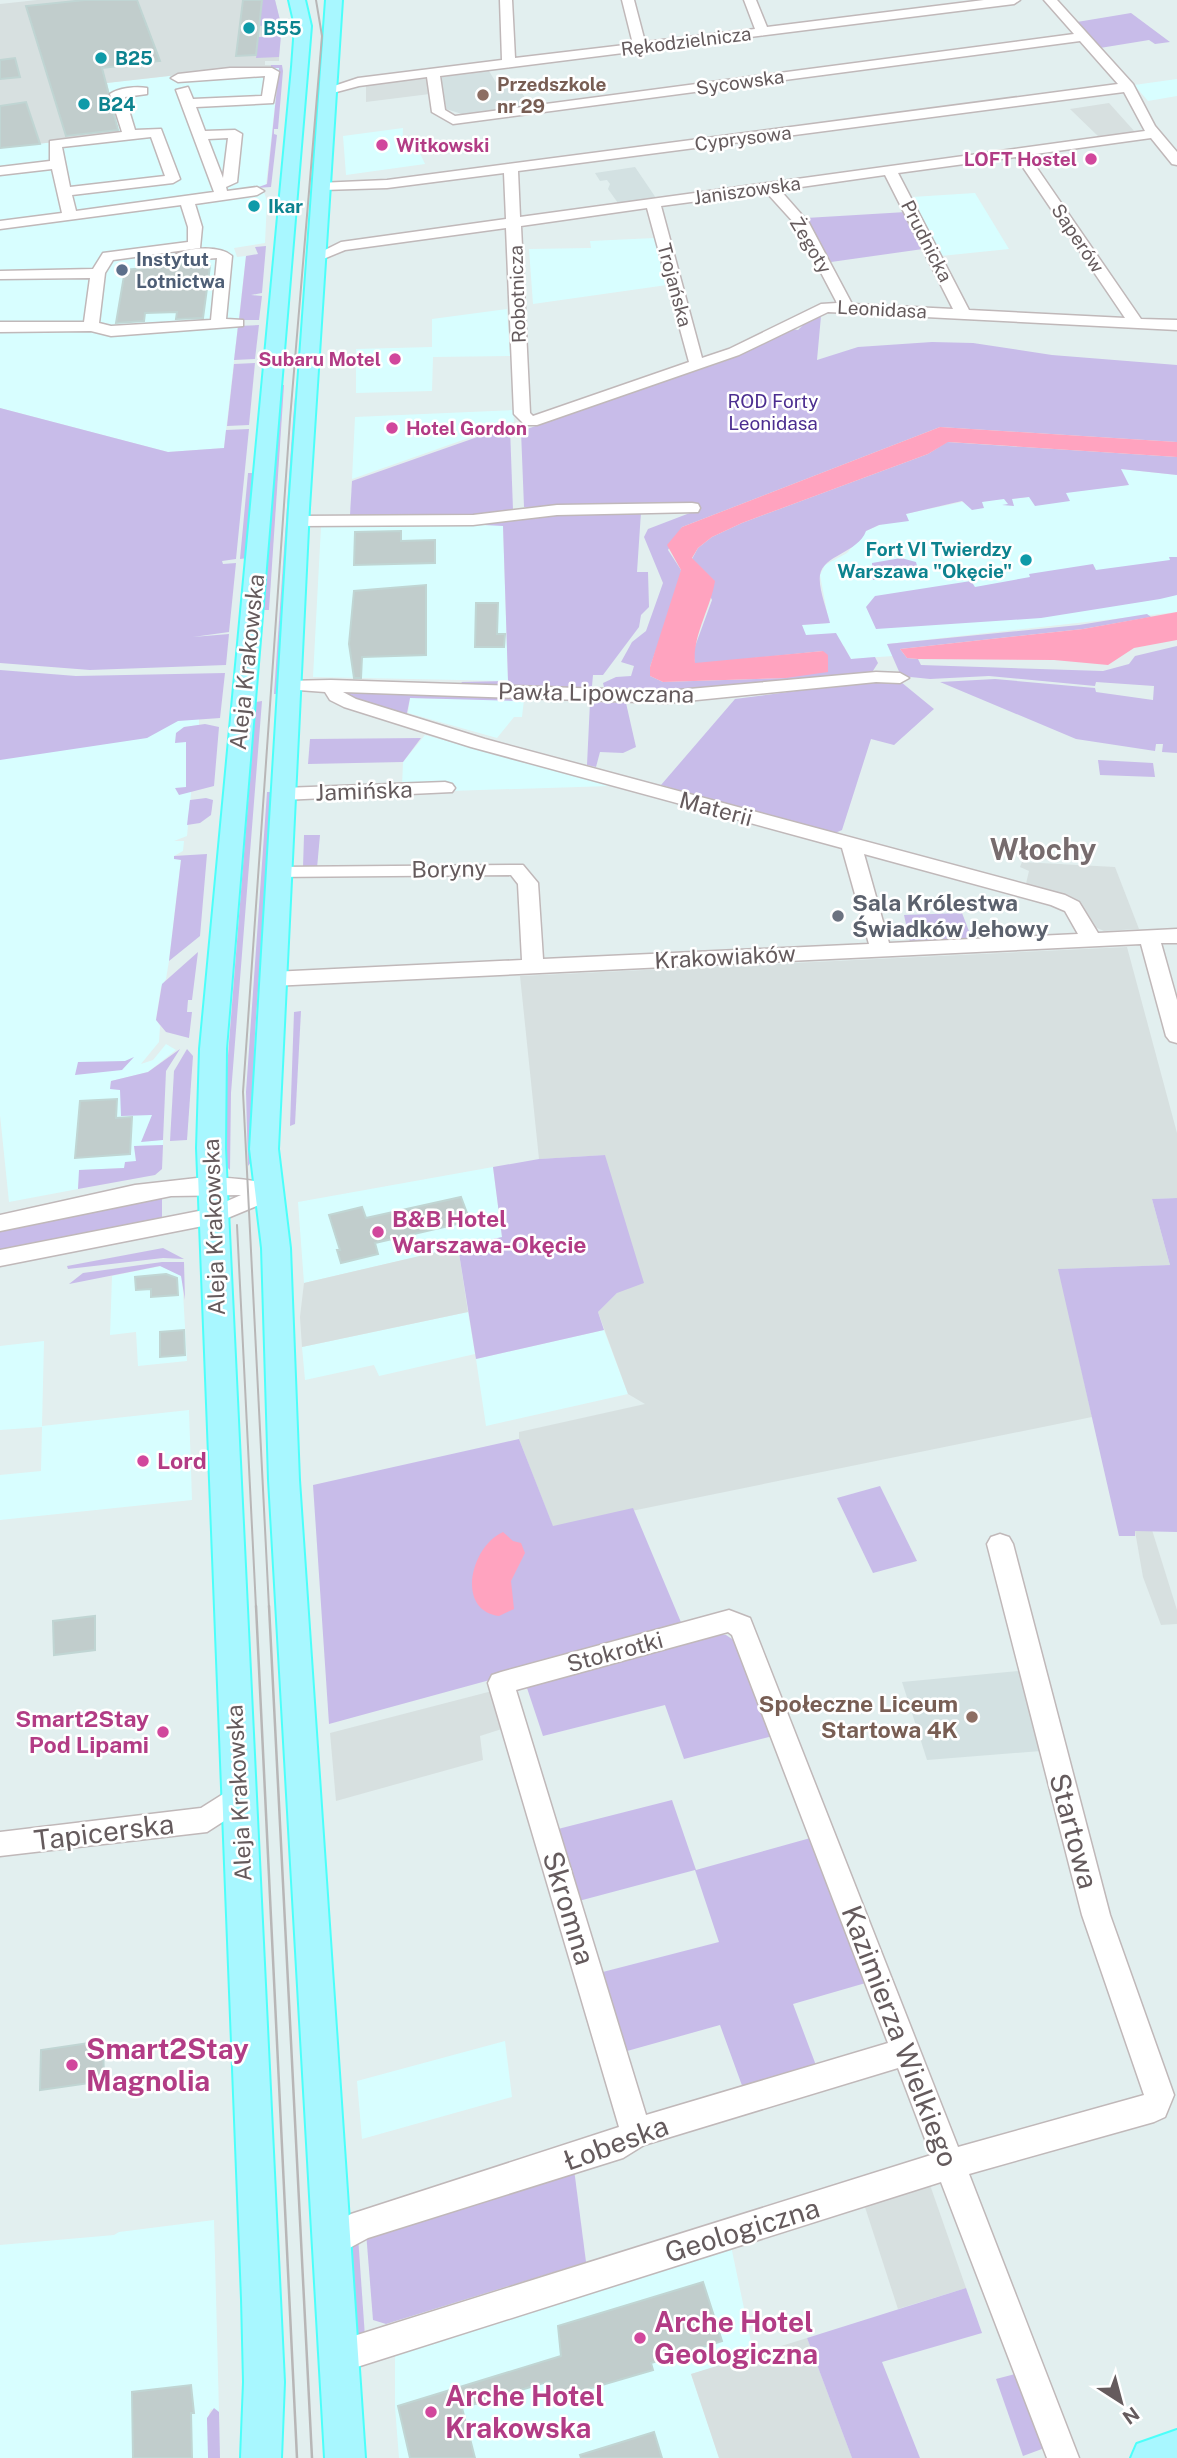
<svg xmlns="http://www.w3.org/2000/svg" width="1177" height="2458" viewBox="0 0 1177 2458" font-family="'Public Sans',sans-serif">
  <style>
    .commercial { fill: #d8feff }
    .industrial { fill: #d7e0e0 }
    .education { fill: #d3e1e2 }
    .green { fill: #c8bce9 }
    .water { fill: #ffa3bf }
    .building { fill: #c1cdcc; stroke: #c0d5d3; stroke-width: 2 }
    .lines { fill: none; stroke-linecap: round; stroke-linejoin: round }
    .minor-casing { stroke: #c0b8b9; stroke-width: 3 }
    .major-casing { stroke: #4cfffa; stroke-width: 4 }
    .minor { fill: #fff; fill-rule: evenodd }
    .major { fill: #a8f7ff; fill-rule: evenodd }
    .tram-far1 { stroke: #b8b6b6; stroke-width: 2 }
    .tram { stroke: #b8b6b6; stroke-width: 2.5 }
    .culture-dot { fill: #0f9aa8; stroke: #fff; stroke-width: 2.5 }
    .education-dot { fill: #8d6e63; stroke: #fff; stroke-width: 2.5 }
    .hotel-dot { fill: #d1479c; stroke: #fff; stroke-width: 2.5 }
    .service-dot { fill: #5c6f8a; stroke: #fff; stroke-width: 2.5 }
    .worship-dot { fill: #6b7280; stroke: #fff; stroke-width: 2.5 }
    .labels { text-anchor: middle; stroke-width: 5; stroke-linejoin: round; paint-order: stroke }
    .far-culture-label { font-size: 19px; font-weight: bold; fill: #0d838f; stroke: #fff; text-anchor: start }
    .far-street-label { font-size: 19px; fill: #655b5d; stroke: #fff }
    .far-education-label { font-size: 19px; font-weight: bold; fill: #785e54; stroke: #fff; text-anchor: start }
    .far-hotel-label { font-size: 19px; font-weight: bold; fill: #b23c85; stroke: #fff; text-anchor: start }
    .far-service-label { font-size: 19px; font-weight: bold; fill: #4e5e75; stroke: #fff; text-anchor: start }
    .far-park-label { font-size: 19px; fill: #4c2e90; stroke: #fff }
    .street-label { font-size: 23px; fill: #655b5d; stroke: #fff }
    .worship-label { font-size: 23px; font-weight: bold; fill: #5b616d; stroke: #fff; text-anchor: start }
    .hotel-label { font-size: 23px; font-weight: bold; fill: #b23c85; stroke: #fff; text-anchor: start }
    .education-label { font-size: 23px; font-weight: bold; fill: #785e54; stroke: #fff; text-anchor: end }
    .near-street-label { font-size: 28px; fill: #655b5d; stroke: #fff }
    .near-hotel-label { font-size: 28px; font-weight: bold; fill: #b23c85; stroke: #fff; text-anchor: start }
    .district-label { font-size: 30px; font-weight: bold; fill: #776c6e; stroke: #fff }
  </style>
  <rect width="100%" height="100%" fill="#e2efef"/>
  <g class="commercial">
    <path d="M279,68L266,185L256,187L258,193L264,192L267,201L265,243L234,248L237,257L246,256L224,448L168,452L0,408V148L119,135L106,83L231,69Z"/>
    <path d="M1177,79V96L1148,101L1134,85Z"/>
    <path d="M403,128L402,151L418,149L425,164L346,175L343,136Z"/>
    <path d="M975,193L1009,249L941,256L912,197Z"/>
    <path d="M655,238L667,285L533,304L529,249L591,248L590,241Z"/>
    <path d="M507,309L510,356L433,357L432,391L356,393V349L432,347V319Z"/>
    <path d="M513,410L514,422L352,479L355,417Z"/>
    <path d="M1120,469L1177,475V612L887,644L893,656L851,659L844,646L805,635L802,625L829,623L820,575L825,565L847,553L866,531L905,514L981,498L1012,499L1128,485Z"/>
    <path d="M503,525L508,681L313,677L321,527Z"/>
    <path d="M410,698L524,700L522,717H514L497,738L408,713Z"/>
    <path d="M199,717V725L184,727L191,741V794L187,836L174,841H184L183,851L174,856V859H181L169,961L166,979L161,987L156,1019L160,1026L159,1042L141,1064L153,1060L166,1044L176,1050L148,1072L111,1081L110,1089H120L122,1097L153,1115L142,1141L163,1140V1145L134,1146L136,1161L125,1168L80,1170L78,1189L9,1202L0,1115V752Z"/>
    <path d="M425,735L611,786L449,791L402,787L403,762Z"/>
    <path d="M493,1167L502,1237L304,1283L298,1202Z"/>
    <path d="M161,1266L182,1276L187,1361L138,1366L136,1332L110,1335L112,1276Z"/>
    <path d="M468,1312L475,1354L379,1376L374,1365L305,1380L302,1347Z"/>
    <path d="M604,1330L628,1394L486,1426L476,1359Z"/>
    <path d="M44,1341L42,1426L189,1410L192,1500L0,1520V1475L41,1471L42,1427L0,1430V1346Z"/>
    <path d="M505,2041L512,2097L362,2139L357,2081Z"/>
    <path d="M214,2220L219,2412L211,2409L209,2413L208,2458H0V2245L114,2235L119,2232Z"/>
    <path d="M731,2246L754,2356L691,2374L719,2458H399L395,2407V2348Z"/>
  </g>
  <g class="industrial">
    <path d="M37,0H275L280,21L279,61H265V65H271V68L231,69L107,83L119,135L0,148V4Z"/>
    <path d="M426,77L430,94L366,102V84Z"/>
    <path d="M1109,103L1135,132L1099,137L1070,109Z"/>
    <path d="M1022,862L1115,867L1139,929L1104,931L1090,925L1075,899L1025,888L1029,871L1020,867Z"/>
    <path d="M1127,947L1177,1133V1198L1152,1199L1170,1265L1059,1269L1092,1417L553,1527L519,1439V1432L645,1404L628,1394L598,1312L617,1293L605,1155L539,1159L520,976Z"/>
    <path d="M458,1247L468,1312L302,1347L300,1317L304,1283Z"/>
    <path d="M1152,1530L1177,1610V1624L1161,1625L1143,1577L1135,1531Z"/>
    <path d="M496,1690L508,1727L480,1736L483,1760L336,1801L330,1733Z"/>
    <path d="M930,2185L966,2288L898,2309L864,2204Z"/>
    <path d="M807,2338L852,2458H719L691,2374Z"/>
  </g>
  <g class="education">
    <path d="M489,71L500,89L518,87L531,107L465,115L446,109L441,77Z"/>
    <path d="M635,167L656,198L618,203L608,189L610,184L607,180L600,181L595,173Z"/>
    <path d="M1019,1671L1041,1751L927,1760L902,1682Z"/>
  </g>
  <g class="green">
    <path d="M262,0H275L281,24L259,26Z"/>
    <path d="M1131,13L1170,42L1155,44L1149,40L1100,48L1077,22Z"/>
    <path d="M281,36L279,57L256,58L258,37Z"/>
    <path d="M271,65H282L283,71L278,129H274V134L277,135L271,187L256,188L267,184L279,68H271Z"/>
    <path d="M906,212L923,249L831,262L806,218Z"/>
    <path d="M266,246L262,293L251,295L262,296L259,320H239L246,256L258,254L255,247Z"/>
    <path d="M821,316L817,360L858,347L932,342L973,343L1052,355L1177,365V442L940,427L682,527L668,550L681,570L680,582L650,667V676L663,682L786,678L823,651L695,664L693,652L712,600L692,559L698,548L712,537L742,523L928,454L947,442L1177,457V475L1121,469L1129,485L1066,493L1070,501L1035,506L1029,497L1012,499L1014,506L1002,505L1008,504L1004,499L982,502L984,508L972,510L962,501L906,514L909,521L879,525L866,531C858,553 823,555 820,575C818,588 827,610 830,623L802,625L806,635L836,633L851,659L875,657L878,663L871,674L663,693L604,687L603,683L616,677L631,676L634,666L621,662L632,642L646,631L663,583L644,537L648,529L695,511L688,505L524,507L521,431L728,360L792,329L798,330L809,319Z"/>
    <path d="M259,325L255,359L234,360L238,326Z"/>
    <path d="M255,363L249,425L227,426L234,364Z"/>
    <path d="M282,385H284L269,610H263Z"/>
    <path d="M296,385L280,694H274L293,419Z"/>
    <path d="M0,408L168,452L224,448L226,430L249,429L236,559L222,561L223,564L236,563L229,632L193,637L229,634L226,665L90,670L0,663Z"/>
    <path d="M506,427L510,428L513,510L484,514L350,515L352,481Z"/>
    <path d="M248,473H255L248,558L240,559Z"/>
    <path d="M641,512L637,572H648L649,607L641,615L639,627L603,675H593L592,686L582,689L465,685L461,682L508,681L503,526L484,525V521L522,515Z"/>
    <path d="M1169,557H1177V595L1160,599L1041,618L876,629L866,607L875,596L971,581L975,587L1030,577L1029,574L1093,564L1096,570L1170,560Z"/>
    <path d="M901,558L916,562L918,570L901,580H873L872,563Z"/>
    <path d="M1147,614L1151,617L1083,629L900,649L907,658L918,659L921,665L1103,671L1129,664L1135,656L1177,646V753L1162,752L1163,744H1156L1155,751L1076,739L940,682L995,679L1095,688L1096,692L1153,700L1154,686L1096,682L1095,686L989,676L930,679L901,676L887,644L1079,625Z"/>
    <path d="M0,670L76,676L225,673L220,718L178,721L147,738L0,760Z"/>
    <path d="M901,682L934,709L894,745L871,739L842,830L833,834L661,785L735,699L855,683Z"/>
    <path d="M347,693L524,697L517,701L410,698L406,718L346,697Z"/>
    <path d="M262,701L231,1093L230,1170L224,1164L225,1093L256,702Z"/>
    <path d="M590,702L626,703L636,747L623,753L600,752L596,767L587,765Z"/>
    <path d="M205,724L219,727L214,786L179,795L175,788L186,787V742L175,743L176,733L184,727Z"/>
    <path d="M421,738L403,762L308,764L310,739Z"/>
    <path d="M1098,760L1153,763L1155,777L1100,775Z"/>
    <path d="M267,792H272L255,1033L251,1162L248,1166L246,1092Z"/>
    <path d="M206,798L213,800L211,815L200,823L187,825L190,800Z"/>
    <path d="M304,835H320L317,868H303Z"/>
    <path d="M207,854L200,936L169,961L181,860L174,859V856Z"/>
    <path d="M962,913L972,939L910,942L904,915Z"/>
    <path d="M198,952L192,1000H188L187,1012H192L189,1038L166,1032L156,1020L162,984Z"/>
    <path d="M301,1011L295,1124L290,1126L294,1012Z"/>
    <path d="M180,1049L166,1071L163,1140L141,1142L152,1115L121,1116L120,1090L110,1089L111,1081L148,1072Z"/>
    <path d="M187,1049L193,1056L187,1140L170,1141L174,1071Z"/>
    <path d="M134,1057L122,1070L75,1075L78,1062L125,1061Z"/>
    <path d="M163,1145L162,1169L155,1175L78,1189L79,1170L124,1168L125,1162L136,1161L134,1146Z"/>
    <path d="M605,1155L644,1283L617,1293L598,1312L604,1330L476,1359L458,1247L502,1237L493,1167L539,1159Z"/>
    <path d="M162,1198V1220L0,1250V1229Z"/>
    <path d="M1177,1198V1532L1135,1531V1536H1119L1058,1269L1170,1265L1152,1199Z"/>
    <path d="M163,1248L184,1259L163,1258L68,1269L67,1266Z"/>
    <path d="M162,1262H184L185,1300L181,1276L160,1266L69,1284L83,1273Z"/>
    <path d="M519,1439L553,1526L633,1508L683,1627L329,1724L313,1485Z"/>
    <path d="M880,1486L917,1561L873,1573L837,1498Z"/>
    <path d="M710,1634L726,1635L738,1643L773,1736L684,1759L665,1705L543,1736L525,1682Z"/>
    <path d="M672,1800L696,1870L814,1837L869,1982L793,2004L817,2068L744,2091L720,2025L620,2053L595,1974L719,1942L695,1870L575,1902L554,1830Z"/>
    <path d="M574,2169L586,2262L386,2324L373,2320L366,2232Z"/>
    <path d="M358,2236L365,2337L357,2333L351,2242Z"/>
    <path d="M966,2288L982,2333L882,2362L920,2458H852L807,2338Z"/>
    <path d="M1023,2372L1050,2446L1023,2456L996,2379Z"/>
    <path d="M214,2408L219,2412L220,2458H208L207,2418Z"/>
  </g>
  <g class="water">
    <path d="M940,427L1177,442V457L948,442L928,454L742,523L712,537L698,548L692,558L715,581C711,607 692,637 695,663L823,651L828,655V672L786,678L663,682L650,676V667L681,570L667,545L682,527Z"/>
    <path d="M1177,612V640L1134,648L1108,665L1054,660L918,659L907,658L900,649L1083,629Z"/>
    <path d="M503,1532L513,1541L521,1543L525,1553L511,1581L514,1609L499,1616C455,1610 471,1546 503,1532Z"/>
  </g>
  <g class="building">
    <path d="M85,0H137L160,61L102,68L118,130L66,136L26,6Z"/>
    <path d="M243,0H262L256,55L236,56Z"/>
    <path d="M15,58L20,77L0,79V60Z"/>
    <path d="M26,102L40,144L0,148V106Z"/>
    <path d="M204,262L203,266H210L203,318L176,319L177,312L145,313L144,321L116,323L125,270Z"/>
    <path d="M401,531V541L435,540V563L354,565L355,532Z"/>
    <path d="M426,585V655L362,657L361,678H354L349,644L354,591Z"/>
    <path d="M476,603H498L497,634H505L504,647H475Z"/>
    <path d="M117,1099L116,1118L132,1117L130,1154L75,1158L80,1101Z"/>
    <path d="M461,1197L470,1221L375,1243L378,1254L341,1263L337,1250H340L329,1215L362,1207L366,1218Z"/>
    <path d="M166,1274L177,1278L178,1295L151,1297V1289L136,1290L135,1277Z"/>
    <path d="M184,1330L185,1355L160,1357V1332Z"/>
    <path d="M95,1616V1650L54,1655L53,1621Z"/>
    <path d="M103,2041L104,2081L40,2090L41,2050Z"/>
    <path d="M703,2282L722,2341L651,2363L653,2370L554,2399L550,2381L462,2408L475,2458H410L398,2406L561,2356L558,2326Z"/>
    <path d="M191,2385L194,2413H191L192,2458H133L132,2392Z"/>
    <path d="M654,2432L662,2458H581L580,2455Z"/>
  </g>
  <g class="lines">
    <defs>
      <g id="minor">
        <path d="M500,0H512L515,58L633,44L622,0H634L645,42L755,29L744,0H756L767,27L984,0H1020L1014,4L440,76L445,110L455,116L1074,34L1044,0H1057L1133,84L1155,126L1177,152V165L1172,164L1151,138L1028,155L1141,319L1177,320V330L828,312L739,355L537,425H525L514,414L506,228L345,250L316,262L309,258L341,242L506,219L504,173L387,188L323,190L316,186L318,183L387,180L1118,84L1080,41L453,124L432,112L427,77L359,86L329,94L322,90L358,78L502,60ZM1124,92L1145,131L520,217L518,171ZM1016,157L1125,318L969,310L898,173ZM885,175L953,309L852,304L809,223L780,190ZM766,192L796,225L837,303L821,304L729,349L702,358L661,206ZM647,208L689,362L533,416L530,413L521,226Z"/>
        <path d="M230,68H272L279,72L273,103L196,107L205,131L235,130L242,134L237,182L226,187L227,191L257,187L264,191L257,195L195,204L202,227L200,248L113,260L105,273L99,323L111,326L211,320L217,258L179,261L172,257C184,247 220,245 232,256L226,319L243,320V326L111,336L91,331L0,332V322H84L90,278L0,279V271L93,269L103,253L188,242V227L181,205L0,229V221L62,213L52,169L0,175V167L50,161V141L122,132L110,94C118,88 136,86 147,88V94L125,97L135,130L161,129L180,179L173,183L72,195L76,211L214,192L176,90L188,87L193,99L262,96L265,76L178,82L171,78L178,74ZM151,137L165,176L70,187L62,147ZM228,138L223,178L208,139Z"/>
        <path d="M692,503L698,504L700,508L698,512L557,515L473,525L299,526L291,521L299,516L473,515L557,505Z"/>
        <path d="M876,672L900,673L909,678L900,683L876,682L667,703L343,692L356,699L485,739L1065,895L1079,902L1098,933L1177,929V943H1161L1177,1000V1043L1170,1041L1166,1036L1141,944L272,986L262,979L272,972L522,960L518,884L511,875L271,877L268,873L278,867L523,865L538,883L543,959L869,944L842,848L471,747L344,707L330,700L325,692L285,689L282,685L285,681L331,680L667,691ZM864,854L1051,905L1065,911L1078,934L889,943Z"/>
        <path d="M445,782L452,784L455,788L452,792L283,800L273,794L283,788Z"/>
        <path d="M206,1177C230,1178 253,1179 276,1186L279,1192L276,1198L213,1224L0,1266V1250L209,1209L241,1195L171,1196L0,1231V1215L135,1185Z"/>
        <path d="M1000,1534L1009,1537L1013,1544L1110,1915L1174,2095L1165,2117L1154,2122L969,2174L1079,2458H1047L941,2182L338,2373L327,2368L322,2357L327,2346L338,2341L931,2155L898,2068L644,2145L623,2158L368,2238L331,2258L320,2253L315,2242L320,2231L351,2214L619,2127L488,1683L492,1675L501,1672L729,1610L750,1618L958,2147L1144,2095L1082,1915L987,1544L991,1537ZM728,1632L732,1635L888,2043L646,2115L516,1690Z"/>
        <path d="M239,1784L249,1787L253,1796L249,1805L207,1832L0,1856V1832L201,1808Z"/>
      </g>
      <g id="major">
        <path d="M289,0H305L311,26L226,1049L225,1148L284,2382L281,2458H241L244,2382L242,2299L197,1148L200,1049L292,67L295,26Z"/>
        <path d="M326,0H342L309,508L278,1149L290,1248L299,1480L365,2458H325L269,1480L262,1248L250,1149L289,508Z"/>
        <path d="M1177,2430V2458H1131L1137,2444Z"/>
      </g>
    </defs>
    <use href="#minor" class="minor-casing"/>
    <use href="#major" class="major-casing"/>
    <use href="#minor" class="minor"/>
    <use href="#major" class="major"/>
    <g class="tram-far1">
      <path d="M237,1225L256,1608"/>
      <path d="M269,1608L243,1092L290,419L322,36L316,0"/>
    </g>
    <g class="tram">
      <path d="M256,1606L297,2458"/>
      <path d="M269,1606L312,2458"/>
    </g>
  </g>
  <g class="culture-dot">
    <circle cx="249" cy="28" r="7"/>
    <circle cx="101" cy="58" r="7"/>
    <circle cx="84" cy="104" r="7"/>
    <circle cx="254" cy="206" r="7"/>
    <circle cx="1026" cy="560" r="7"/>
  </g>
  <g class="education-dot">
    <circle cx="483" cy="95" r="7"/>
    <circle cx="972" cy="1717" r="7"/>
  </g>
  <g class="hotel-dot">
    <circle cx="382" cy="145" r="7"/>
    <circle cx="1091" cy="159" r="7"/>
    <circle cx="395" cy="359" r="7"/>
    <circle cx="392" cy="428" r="7"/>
    <circle cx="378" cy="1232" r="7"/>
    <circle cx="143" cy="1461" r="7"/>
    <circle cx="163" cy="1732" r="7"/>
    <circle cx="72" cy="2065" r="7"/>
    <circle cx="640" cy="2338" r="7"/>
    <circle cx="431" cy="2412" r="7"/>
  </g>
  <circle class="service-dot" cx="122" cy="270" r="7"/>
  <circle class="worship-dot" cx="838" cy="916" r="7"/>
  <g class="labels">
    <g class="far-culture-label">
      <text x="263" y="35">B55</text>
      <text x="115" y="65">B25</text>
      <text x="98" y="111">B24</text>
      <text x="268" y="213">Ikar</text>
      <text x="1012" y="556" text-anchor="end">Fort VI Twierdzy<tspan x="1012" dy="22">Warszawa "Okęcie"</tspan></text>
    </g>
    <g class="far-street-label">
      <text transform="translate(686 41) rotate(-7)" y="7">Rękodzielnicza</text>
      <text transform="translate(740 82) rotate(-8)" y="7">Sycowska</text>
      <text transform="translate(743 138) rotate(-7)" y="7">Cyprysowa</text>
      <text transform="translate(747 190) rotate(-8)" y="7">Janiszowska</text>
      <text transform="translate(1078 238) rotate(56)" y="7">Saperów</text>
      <text transform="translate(927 241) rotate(63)" y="7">Prudnicka</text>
      <text transform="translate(811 245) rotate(59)" y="7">Żegoty</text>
      <text transform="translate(675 285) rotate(75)" y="7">Trojańska</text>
      <text transform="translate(517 294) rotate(-92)" y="7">Robotnicza</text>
      <text transform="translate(882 309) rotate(3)" y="7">Leonidasa</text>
    </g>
    <g class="far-education-label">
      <text x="497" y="91">Przedszkole<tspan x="497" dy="22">nr 29</tspan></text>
    </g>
    <g class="far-hotel-label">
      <text x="396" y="152">Witkowski</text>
      <text x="1077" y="166" text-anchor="end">LOFT Hostel</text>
      <text x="381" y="366" text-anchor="end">Subaru Motel</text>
      <text x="406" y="435">Hotel Gordon</text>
    </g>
    <g class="far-service-label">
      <text x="136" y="266">Instytut<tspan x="136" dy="22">Lotnictwa</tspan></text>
    </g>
    <g class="far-park-label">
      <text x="773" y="408">ROD Forty<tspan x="773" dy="22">Leonidasa</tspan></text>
    </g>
    <g class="street-label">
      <text transform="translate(247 662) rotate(-84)" y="8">Aleja Krakowska</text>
      <text transform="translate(596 693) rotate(1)" y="8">Pawła Lipowczana</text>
      <text transform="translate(364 791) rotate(-2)" y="8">Jamińska</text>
      <text transform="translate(716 809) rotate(15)" y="8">Materii</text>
      <text transform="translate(449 869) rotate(-1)" y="8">Boryny</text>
      <text transform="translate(725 957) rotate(-3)" y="8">Krakowiaków</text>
      <text transform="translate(214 1227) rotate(-92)" y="8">Aleja Krakowska</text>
      <text transform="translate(615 1652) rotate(-15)" y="8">Stokrotki</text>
      <text transform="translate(239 1793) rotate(-93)" y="8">Aleja Krakowska</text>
    </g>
    <g class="worship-label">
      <text x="852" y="911">Sala Królestwa<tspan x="852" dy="26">Świadków Jehowy</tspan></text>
    </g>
    <g class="hotel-label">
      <text x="392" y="1227">B&amp;B Hotel<tspan x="392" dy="26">Warszawa-Okęcie</tspan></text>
      <text x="157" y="1469">Lord</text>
      <text x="149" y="1727" text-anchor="end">Smart2Stay<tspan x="149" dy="26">Pod Lipami</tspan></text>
    </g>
    <g class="education-label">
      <text x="958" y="1712">Społeczne Liceum<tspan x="958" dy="26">Startowa 4K</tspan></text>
    </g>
    <g class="near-street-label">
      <text transform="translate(1074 1831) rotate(75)" y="10">Startowa</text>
      <text transform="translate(104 1832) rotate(-7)" y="10">Tapicerska</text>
      <text transform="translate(569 1908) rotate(73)" y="10">Skromna</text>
      <text transform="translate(900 2036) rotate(69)" y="10">Kazimierza Wielkiego</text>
      <text transform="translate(616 2143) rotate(-20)" y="10">Łobeska</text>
      <text transform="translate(742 2230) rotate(-17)" y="10">Geologiczna</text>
    </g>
    <g class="near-hotel-label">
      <text x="86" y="2059">Smart2Stay<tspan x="86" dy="32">Magnolia</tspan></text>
      <text x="654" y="2332">Arche Hotel<tspan x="654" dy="32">Geologiczna</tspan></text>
      <text x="445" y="2406">Arche Hotel<tspan x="445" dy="32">Krakowska</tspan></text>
    </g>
    <g class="district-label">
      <text x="1043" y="860">Włochy</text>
    </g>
  </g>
  <g transform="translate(1121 2402) rotate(144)" stroke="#ffffff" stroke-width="5" paint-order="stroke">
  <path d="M0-5L12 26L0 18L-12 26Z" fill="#655b5d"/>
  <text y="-10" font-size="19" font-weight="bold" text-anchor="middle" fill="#655b5d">N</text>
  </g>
</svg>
